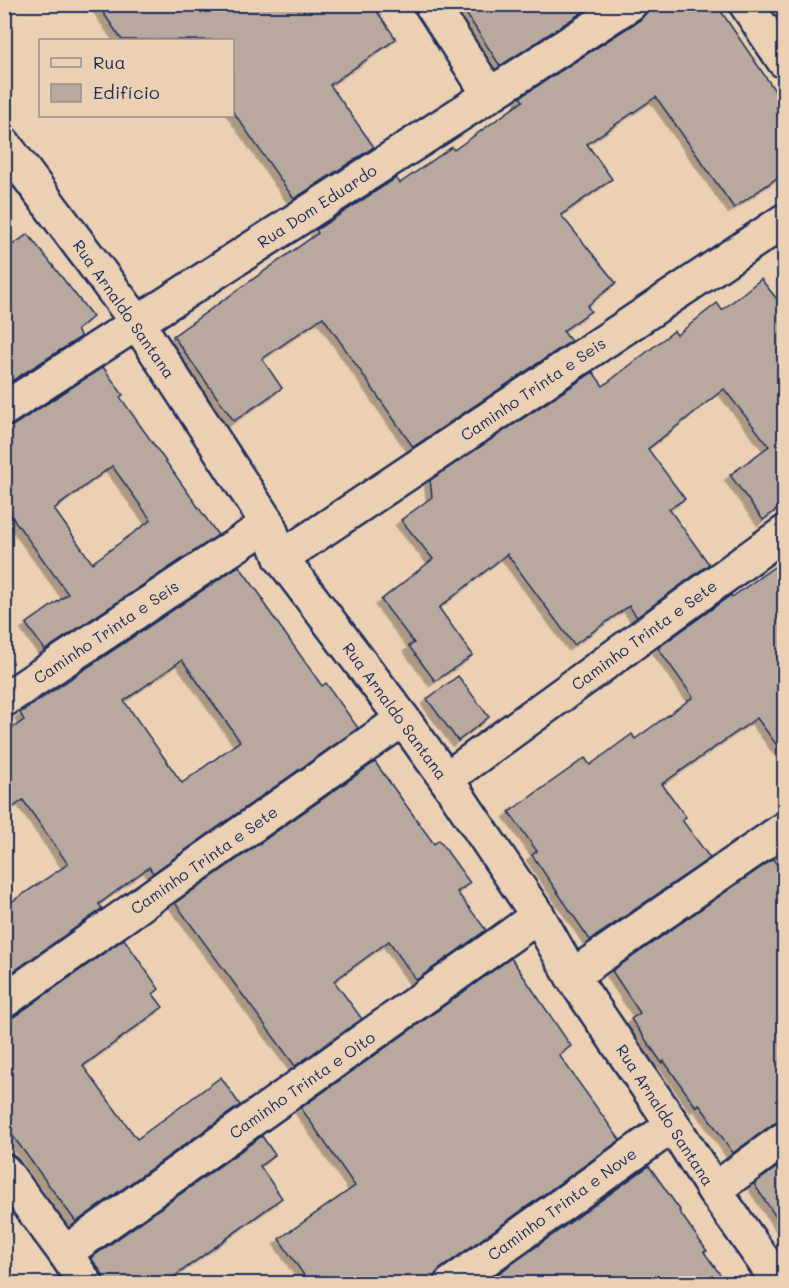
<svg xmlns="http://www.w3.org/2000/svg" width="789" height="1288" viewBox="0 0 789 1288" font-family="Mali,sans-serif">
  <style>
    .building { fill: #b8a89e; stroke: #1b2f5e; stroke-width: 1.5; fill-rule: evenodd; filter: url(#shadow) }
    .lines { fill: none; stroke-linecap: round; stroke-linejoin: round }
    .minor-casing { stroke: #1b2f5e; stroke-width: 38 }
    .minor { stroke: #ecd0b3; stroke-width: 33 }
    .labels { text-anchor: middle; stroke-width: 6; stroke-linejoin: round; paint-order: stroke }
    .street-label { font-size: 16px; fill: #1b2f5e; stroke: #ecd0b3 }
  </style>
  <defs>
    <filter id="shadow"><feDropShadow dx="-5.5" dy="5.5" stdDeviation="0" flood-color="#0004"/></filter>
  </defs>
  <rect width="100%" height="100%" fill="#ecd0b3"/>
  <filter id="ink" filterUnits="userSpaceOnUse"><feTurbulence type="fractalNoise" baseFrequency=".0167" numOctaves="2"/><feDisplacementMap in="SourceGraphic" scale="12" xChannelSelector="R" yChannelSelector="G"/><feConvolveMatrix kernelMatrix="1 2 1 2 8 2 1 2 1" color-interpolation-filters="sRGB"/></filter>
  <g filter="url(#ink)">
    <g class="building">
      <path d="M97,4H372L396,39L330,85L374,147L294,199L232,110V40H122Z"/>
      <path d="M460,4H595L500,66Z"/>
      <path d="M648,4H716L784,104V173L734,208L656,97L587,144L612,179L561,215L616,283L587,306L591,311L563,331L571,341L413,447L323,317L262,359L282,388L234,421L173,336L318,233L316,230L396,178L400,183L452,147L454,150L523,101L520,97L640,20L646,13Z"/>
      <path d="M28,234L93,317L77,330L81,337L4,386V251Z"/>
      <path d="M761,279L784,308V504L763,520L730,475L769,446L724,389L648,449L685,499L669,509L709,564L637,617L629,606L574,645L507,554L439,608L473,655L435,681L409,646L414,643L381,600L433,559L401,520L432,497L430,480L593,372L603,386L674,331L677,335L717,303L722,310Z"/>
      <path d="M103,367L123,395L120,397L218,535L45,650L26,624L68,594L4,506V428L14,425ZM112,466L151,520L92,563L54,509Z"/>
      <path d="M784,560V755L757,718L662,784L686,817L682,820L710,858L590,940L532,855L537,851L509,812L585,758L590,765L632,734L635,739L693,697L658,648L731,595L732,597Z"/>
      <path d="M239,566L264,600L262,601L322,686L326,683L358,728L153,873L149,867L99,904L102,909L4,978V907L68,864L23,800L4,814V734L24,720L20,713ZM182,660L240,741L182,783L124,701Z"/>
      <path d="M458,676L489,717L458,741L427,699Z"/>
      <path d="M375,762L434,844L439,840L470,883L457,892L486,930L416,980L389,941L334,981L362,1019L295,1066L175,903Z"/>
      <path d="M773,859L784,875V1121L773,1124L733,1153L699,1104L696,1107L664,1061L662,1063L631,1019L640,1013L612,971Z"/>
      <path d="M124,939L159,989L153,994L163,1007L83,1066L137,1139L221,1077L240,1105L76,1222L4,1124V1020L15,1016Z"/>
      <path d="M511,958L571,1046L559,1055L620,1140L440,1269L434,1276L433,1284H310L279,1239L355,1186L301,1108Z"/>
      <path d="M262,1136L275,1155L260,1166L282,1198L164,1284H105L102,1273L91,1258Z"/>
      <path d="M784,1162V1229L754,1184Z"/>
      <path d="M649,1166L680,1210L679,1211L707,1251L704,1252L727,1284H484Z"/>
    </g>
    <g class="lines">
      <defs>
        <g id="minor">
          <path d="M431,4L489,94"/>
          <path d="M746,4L784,61"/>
          <path d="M4,144L137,322L268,524L281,558L403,719L446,779L538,916L572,976L673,1125L714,1190L780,1284"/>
          <path d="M4,409L630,4"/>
          <path d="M281,558L784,221"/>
          <path d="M4,700L268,524"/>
          <path d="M446,779L784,533"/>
          <path d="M572,976L784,829"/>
          <path d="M4,1001L403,719"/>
          <path d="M4,1171L65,1253L86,1284"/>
          <path d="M714,1190L784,1139"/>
          <path d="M65,1253L538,916"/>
          <path d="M451,1284L673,1125"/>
        </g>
      </defs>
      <use href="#minor" class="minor-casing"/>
      <use href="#minor" class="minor"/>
    </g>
  </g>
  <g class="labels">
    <g class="street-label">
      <text transform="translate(317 206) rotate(-33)" y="6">Rua Dom Eduardo</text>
      <text transform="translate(124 309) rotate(55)" y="6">Rua Arnaldo Santana</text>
      <text transform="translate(533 389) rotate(-34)" y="6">Caminho Trinta e Seis</text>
      <text transform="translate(106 632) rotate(-34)" y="6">Caminho Trinta e Seis</text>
      <text transform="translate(644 635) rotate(-36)" y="6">Caminho Trinta e Sete</text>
      <text transform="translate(395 711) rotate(54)" y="6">Rua Arnaldo Santana</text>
      <text transform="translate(204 860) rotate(-35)" y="6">Caminho Trinta e Sete</text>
      <text transform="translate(302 1085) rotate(-35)" y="6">Caminho Trinta e Oito</text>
      <text transform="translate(665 1115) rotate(57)" y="6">Rua Arnaldo Santana</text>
      <text transform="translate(562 1204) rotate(-36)" y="6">Caminho Trinta e Nove</text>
    </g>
  </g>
  <rect width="789" height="1288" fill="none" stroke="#ecd0b3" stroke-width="24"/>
  <rect x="12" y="12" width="765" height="1264" fill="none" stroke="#1b2f5e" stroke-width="2" filter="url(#ink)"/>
  <rect x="39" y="39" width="195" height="78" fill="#ecd0b3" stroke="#989091" stroke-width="1.5"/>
  <rect x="51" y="58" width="30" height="9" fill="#ecd0b3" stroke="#989091" stroke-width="1.5"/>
  <text x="93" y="69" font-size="18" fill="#1b2f5e">Rua</text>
  <rect x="51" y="84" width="30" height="18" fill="#b8a89e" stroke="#989091" stroke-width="1.5"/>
  <text x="93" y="99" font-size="18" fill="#1b2f5e">Edifício</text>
</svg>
